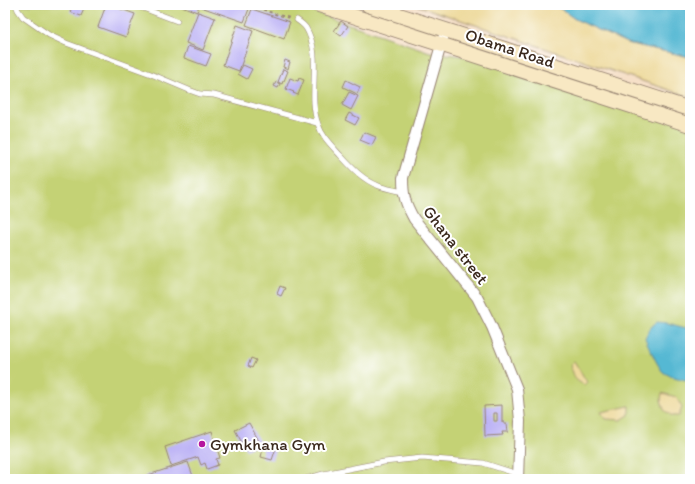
<svg xmlns="http://www.w3.org/2000/svg" width="695" height="484" viewBox="0 0 695 484" font-family="Itim,sans-serif">
  <style>
    .green { fill: #c4d274; stroke: #807e49 }
    .sand { fill: #eeda9e; stroke: #94825e }
    .water { fill: #54b8d3; stroke: #487178 }
    .building { fill: #b6abf4; fill-rule: evenodd }
    .lines { fill: none; stroke-linecap: round; stroke-linejoin: round }
    .lane-casing { stroke: #988573; stroke-width: 6 }
    .street-casing { stroke: #988573; stroke-width: 12 }
    .secondary-casing { stroke: #988573; stroke-width: 16 }
    .path { stroke: #988573; stroke-width: 2; stroke-dasharray: 3 3; stroke-linecap: butt }
    .lane { stroke: #fff; stroke-width: 5 }
    .street { stroke: #fff; stroke-width: 10 }
    .secondary { stroke: #f8e8c3; stroke-width: 14 }
    .poi-dot { fill: #b5179e; stroke: #fff; stroke-width: 1.5 }
    .labels { text-anchor: middle; stroke-width: 4; stroke-linejoin: round; paint-order: stroke }
    .street-label { font-size: 17px; fill: #3b2a1e; stroke: #fff }
    .poi-label { font-size: 17px; fill: #3b2a1e; stroke: #fff; text-anchor: start }
  </style>
  <rect width="100%" height="100%" fill="#fff"/>
  <filter id="ink" filterUnits="userSpaceOnUse"><feTurbulence type="fractalNoise" baseFrequency=".025" numOctaves="2"/><feDisplacementMap in="SourceGraphic" scale="8" xChannelSelector="R" yChannelSelector="G"/><feConvolveMatrix kernelMatrix="1 2 1 2 8 2 1 2 1" color-interpolation-filters="sRGB"/></filter>
  <filter id="wash" filterUnits="userSpaceOnUse"><feTurbulence type="fractalNoise" baseFrequency=".012" numOctaves="4" result="noise"/><feDisplacementMap in="SourceGraphic" scale="16" xChannelSelector="R" yChannelSelector="G"/><feGaussianBlur stdDeviation="0.9" result="paint"/><feColorMatrix in="noise" values="0 0 0 0 0 0 0 0 0 0 0 0 0 0 0 0 0 1.4 0 .05"/><feComposite in="paint" operator="in"/></filter>
  <g filter="url(#wash)">
    <rect width="100%" height="100%" fill="#f6e0c8"/>
    <path class="green" d="M5,5H294L430,52L477,58L690,118V479H5Z"/>
    <g class="sand">
      <path d="M416,5H555L575,19L627,43L690,57V97Z"/>
      <path d="M574,361L587,382L584,385C576,380 574,379 571,370C570,365 570,364 574,361Z"/>
      <path d="M662,393L676,397L682,407L679,416H672L664,410L661,400Z"/>
      <path d="M629,406V415L621,420L606,419L601,412Z"/>
    </g>
    <g class="water">
      <path d="M555,5H690V57L627,43L575,19Z"/>
      <path d="M657,322L667,323L690,329V381C682,379 670,377 663,372C658,367 648,345 645,338C648,331 651,326 657,322Z"/>
    </g>
    <g id="blocks">
      <g class="building">
        <path d="M73,5L84,9L81,16L70,12Z"/>
        <path d="M106,5H110L135,14L126,37L98,27Z"/>
        <path d="M179,5H199L197,12Z"/>
        <path d="M202,5H238L249,9L244,22L201,7Z"/>
        <path d="M252,9L290,22L284,39L246,25Z"/>
        <path d="M198,12L215,18L203,50L186,43Z"/>
        <path d="M341,21L348,26L341,36L334,31Z"/>
        <path d="M237,25L253,31L239,71L223,65Z"/>
        <path d="M188,46L211,54L206,66L184,58Z"/>
        <path d="M285,60L290,62L288,69L283,67Z"/>
        <path d="M243,65L252,69L247,79L238,74Z"/>
        <path d="M283,69L288,71L284,81H283L282,84L278,82Z"/>
        <path d="M290,78L298,81L299,78L304,80L298,95L293,93L294,92L286,89Z"/>
        <path d="M346,80L360,87L357,94L343,87Z"/>
        <path d="M276,82L280,84L278,88L274,86Z"/>
        <path d="M349,92L358,96L351,110L342,105Z"/>
        <path d="M349,113L359,118L355,125L345,120Z"/>
        <path d="M364,132L376,137L372,145L360,140Z"/>
        <path d="M280,286L285,288L281,296L277,294Z"/>
        <path d="M251,358L256,360L252,368L248,366Z"/>
        <path d="M502,405V422H504V424H507L508,432H502L503,435L485,436L484,406ZM494,413H497V421H494Z"/>
        <path d="M249,423L260,443L246,450L235,430Z"/>
        <path d="M212,431L220,458L216,459L218,465L207,469L205,463L201,465L198,457L171,466L165,447Z"/>
        <path d="M264,445L276,448L272,460L261,457Z"/>
        <path d="M188,462L194,479H146L145,476Z"/>
      </g>
    </g>
  </g>
  <g filter="url(#ink)">
    <use href="#blocks" fill-opacity="0" stroke="#988573" stroke-width="1"/>
    <g class="lines">
      <defs>
        <g id="lane">
          <path d="M16,5L18,10L23,17L49,35L66,43L151,74L189,90L200,94L214,95L317,123"/>
          <path d="M135,5L177,21"/>
          <path d="M297,20C300,22 304,25 306,28C323,56 307,95 318,124C322,137 332,146 341,156C352,168 363,180 379,186C387,189 395,190 403,192"/>
          <path d="M306,479L323,474L384,462L422,458L483,463L518,474"/>
        </g>
        <path id="street" d="M443,38L403,178C403,196 405,203 414,219L477,297L492,327L517,389L520,421L518,479"/>
        <g id="secondary">
          <path d="M319,5L690,125"/>
          <path d="M368,5L690,109"/>
        </g>
      </defs>
      <use href="#lane" class="lane-casing"/>
      <use href="#street" class="street-casing"/>
      <use href="#secondary" class="secondary-casing"/>
      <path class="path" d="M252,5L275,14L290,18"/>
      <use href="#lane" class="lane"/>
      <use href="#street" class="street"/>
      <use href="#secondary" class="secondary"/>
    </g>
  </g>
  <circle class="poi-dot" cx="202" cy="444" r="4"/>
  <g class="labels">
    <g class="street-label">
      <text transform="translate(510 48) rotate(18)" y="6">Obama Road</text>
      <text transform="translate(456 245) rotate(52)" y="6">Ghana street</text>
    </g>
    <g class="poi-label">
      <text x="210" y="450">Gymkhana Gym</text>
    </g>
  </g>
  <rect width="695" height="484" fill="none" stroke="#fff" stroke-width="20"/>
</svg>
